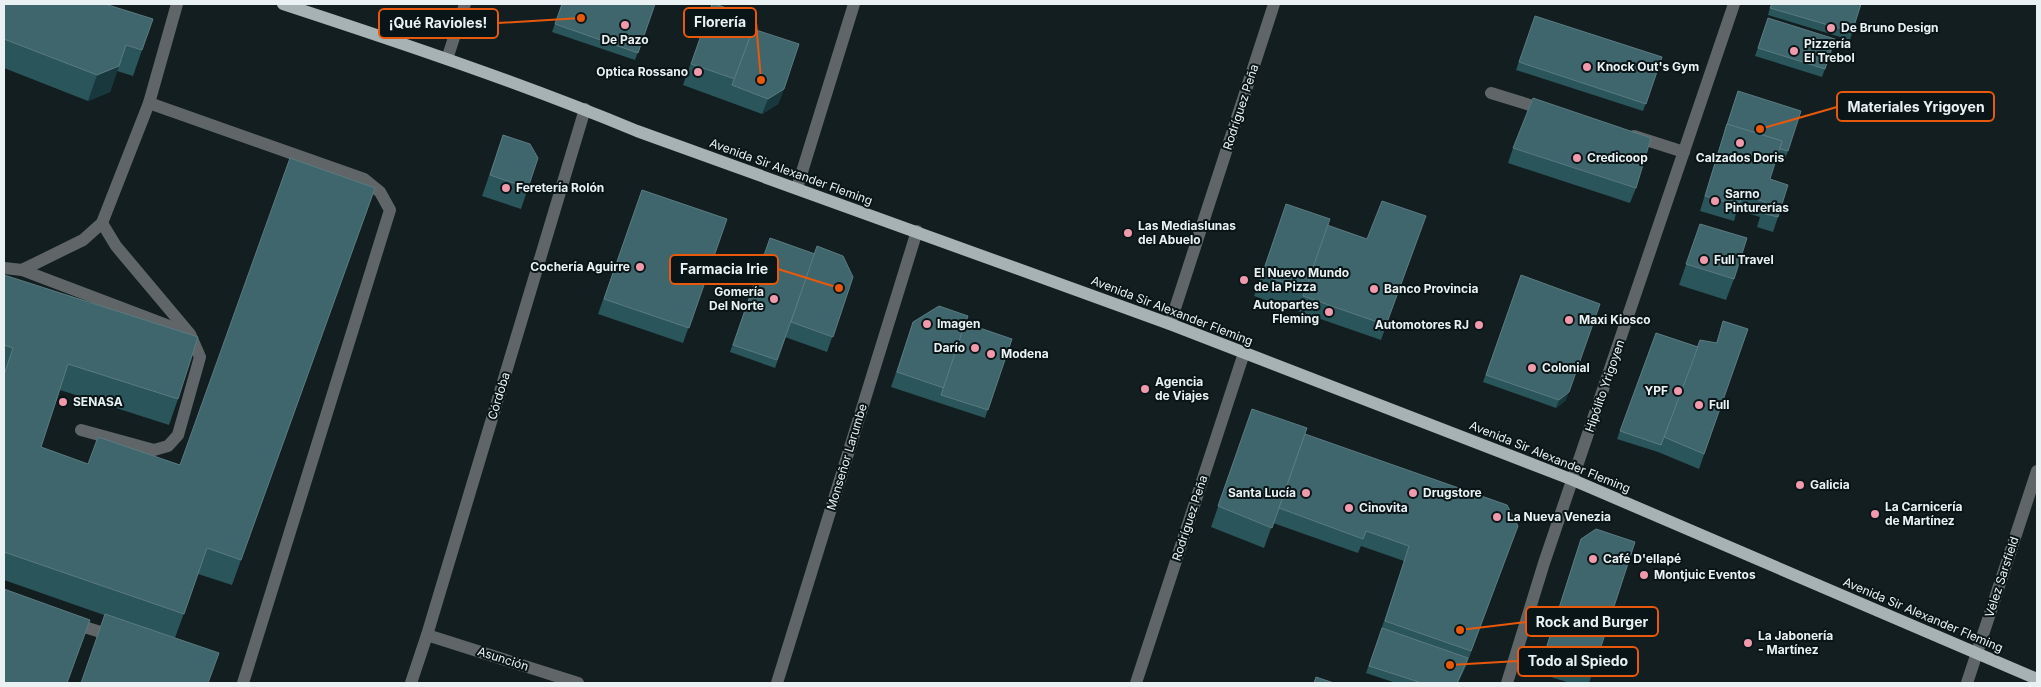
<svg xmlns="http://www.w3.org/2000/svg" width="2041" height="687" viewBox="0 0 2041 687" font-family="Inter,sans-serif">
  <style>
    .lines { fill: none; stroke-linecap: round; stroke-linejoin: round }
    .minor { stroke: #606667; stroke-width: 12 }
    .major { stroke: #a6b2b4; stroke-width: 12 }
    .wall { fill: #2a555b }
    .shaded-wall { fill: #18383d }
    .building { fill: #3f666c; stroke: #5a7b81 }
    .poi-dot { fill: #f29aad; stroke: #0a1517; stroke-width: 2 }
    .labels { text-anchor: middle; stroke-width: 4; stroke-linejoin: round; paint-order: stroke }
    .poi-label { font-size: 12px; font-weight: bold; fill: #eaf1f3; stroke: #0a1517; text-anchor: start }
    .street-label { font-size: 12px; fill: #eaf1f3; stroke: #0a1517 }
    .leader { fill: none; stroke: #e8590c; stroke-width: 2 }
    .callout-dot { fill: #e8590c; stroke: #0a1517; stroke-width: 2 }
    .callout { fill: #0a1517; stroke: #e8590c; stroke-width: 2 }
    .callout-label { font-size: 14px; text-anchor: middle; font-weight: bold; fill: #eaf1f3 }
  </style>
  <rect width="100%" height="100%" fill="#131e20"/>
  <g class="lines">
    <g class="minor">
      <path d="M447,59L465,4"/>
      <path d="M1491,93L1546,110"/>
      <path d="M149,103L364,179L380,192L390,210L243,683"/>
      <path d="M1634,136L1684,152"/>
      <path d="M797,188L854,4"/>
      <path d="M4,268L22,270L83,240L102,223L149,103L177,4"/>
      <path d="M22,270L188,333"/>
      <path d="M1170,324L1274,4"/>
      <path d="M81,430L154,450L168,446L178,435L200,357L190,334L116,246L102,223"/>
      <path d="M71,623L114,636"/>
      <path d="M427,635L578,683"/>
      <path d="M411,683L427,635L585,109"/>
      <path d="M777,683L917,231"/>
      <path d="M1136,683L1244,353"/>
      <path d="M1507,683L1544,563L1734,4"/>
      <path d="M1967,683L2037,471"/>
    </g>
    <path class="major" d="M283,4C402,43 521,83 637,131L1170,324L1573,480L2037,679"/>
  </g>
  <g class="wall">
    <path d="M4,4L142,50L133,76L117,71L110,92L88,101L4,68Z"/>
    <path d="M562,4H655L635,60L552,32Z"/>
    <path d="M712,4L734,26L784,89L778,104L762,114L683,85Z"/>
    <path d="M1771,4H1861L1850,40L1768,15Z"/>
    <path d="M1535,16L1662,57L1643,111L1516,70Z"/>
    <path d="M1768,18L1825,69L1822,77L1755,56Z"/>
    <path d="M1738,91L1788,151L1785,159L1777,157L1770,179L1778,217L1773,232L1757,227L1760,217L1737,210L1734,221L1700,211L1722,139Z"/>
    <path d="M503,135L528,188L521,209L482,196Z"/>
    <path d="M1513,148L1636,188L1630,203L1508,163Z"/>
    <path d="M375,188L232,585L198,574L175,638L104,615L4,580V275L178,399L169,425L60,390L41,447L88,464L179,465Z"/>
    <path d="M642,190L727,219L683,343L598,314Z"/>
    <path d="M1286,204L1327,225L1367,239L1426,216L1381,340L1254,296Z"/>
    <path d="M1700,224L1734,279L1726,300L1679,285Z"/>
    <path d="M770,238L853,277L827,352L785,337L800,297L775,368L730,352Z"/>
    <path d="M1521,275L1566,400L1556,408L1483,382Z"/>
    <path d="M1723,321L1748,329L1699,469L1658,452L1617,439L1656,333L1698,347L1716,343Z"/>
    <path d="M913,322L965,323L1012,339L985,418L891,387Z"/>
    <path d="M1252,409L1305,434L1518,526L1466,666L1458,683H1396L1366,673L1379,636L1404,561L1361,546L1358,553L1273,523L1264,548L1211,527Z"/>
    <path d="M1581,539L1594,668L1589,683H1570L1538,673L1574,560Z"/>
  </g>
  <g class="shaded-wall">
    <path d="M119,66L110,92L88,101L97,75Z"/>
    <path d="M784,89L778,104L762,114L768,99Z"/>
    <path d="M1569,392L1566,400L1556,408L1559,400Z"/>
  </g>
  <g class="building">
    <path d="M4,4H105L153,19L142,50L126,45L119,66L97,75L4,39Z"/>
    <path d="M562,4H655L638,53L555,24Z"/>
    <path d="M712,4H715L738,12L734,26L752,32L735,79L691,64Z"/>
    <path d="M1772,4H1861L1852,32L1770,8Z"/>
    <path d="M1535,16L1662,57L1646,104L1519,62Z"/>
    <path d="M1768,18L1835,39L1825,69L1758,48Z"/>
    <path d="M753,29L799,44L784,89L768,99L732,85Z"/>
    <path d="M1738,91L1801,111L1788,151L1780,149L1782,141L1727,124L1725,131Z"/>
    <path d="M1533,98L1651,138L1636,188L1513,148Z"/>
    <path d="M1727,124L1782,141L1770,179L1788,185L1778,217L1762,213L1765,202L1742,195L1739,206L1705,196Z"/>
    <path d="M503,135L530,144L538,158L528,188L490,175Z"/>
    <path d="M290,158L375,188L241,560L207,548L184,614L4,552V375L13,348L4,345V275L198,337L178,399L68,364L41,447L88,464L98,437L180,465Z"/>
    <path d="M642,190L727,219L689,328L604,299Z"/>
    <path d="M1382,201L1426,216L1386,325L1303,296L1327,225L1367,239Z"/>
    <path d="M1286,204L1330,219L1305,290L1262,275Z"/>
    <path d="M1700,224L1747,238L1734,279L1686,264Z"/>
    <path d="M770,238L815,254L777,360L733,345Z"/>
    <path d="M817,246L843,256L853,277L833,337L791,322Z"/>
    <path d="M1521,275L1600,304L1569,392L1559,400L1486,375Z"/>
    <path d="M939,306L968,316L944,388L897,372L913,322Z"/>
    <path d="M1723,321L1748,329L1704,454L1664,437L1700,340L1717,343Z"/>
    <path d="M965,323L1012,339L988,410L941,395Z"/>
    <path d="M1656,333L1698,347L1661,445L1620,431Z"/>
    <path d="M1252,409L1307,428L1272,528L1218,506Z"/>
    <path d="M1305,434L1507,505L1518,526L1471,651L1385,621L1409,546L1366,531L1363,539L1279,508Z"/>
    <path d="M1596,529L1635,542L1594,668L1545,652L1581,539Z"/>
    <path d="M4,589L90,620L67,683H4Z"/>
    <path d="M105,614L219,653L208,683H81Z"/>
    <path d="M1382,628L1468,658L1457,683H1422L1369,666Z"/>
    <path d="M1316,677L1334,683H1314Z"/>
  </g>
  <g class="poi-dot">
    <circle cx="625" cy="25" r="5"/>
    <circle cx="1831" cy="28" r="5"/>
    <circle cx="1794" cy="51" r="5"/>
    <circle cx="1587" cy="67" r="5"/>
    <circle cx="698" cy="72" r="5"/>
    <circle cx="1740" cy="143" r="5"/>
    <circle cx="1577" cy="158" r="5"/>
    <circle cx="506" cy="188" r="5"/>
    <circle cx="1715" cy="201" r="5"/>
    <circle cx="1128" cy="233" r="5"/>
    <circle cx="1704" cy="260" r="5"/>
    <circle cx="640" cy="267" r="5"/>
    <circle cx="1244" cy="280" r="5"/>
    <circle cx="1374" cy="289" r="5"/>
    <circle cx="774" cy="299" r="5"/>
    <circle cx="1329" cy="312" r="5"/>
    <circle cx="1569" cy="320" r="5"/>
    <circle cx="927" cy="324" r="5"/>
    <circle cx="1479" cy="325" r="5"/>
    <circle cx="975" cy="348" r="5"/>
    <circle cx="991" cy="354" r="5"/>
    <circle cx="1532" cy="368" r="5"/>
    <circle cx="1145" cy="389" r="5"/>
    <circle cx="1678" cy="391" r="5"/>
    <circle cx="63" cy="402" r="5"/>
    <circle cx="1699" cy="405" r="5"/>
    <circle cx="1800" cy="485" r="5"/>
    <circle cx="1306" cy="493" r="5"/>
    <circle cx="1413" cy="493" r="5"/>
    <circle cx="1349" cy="508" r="5"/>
    <circle cx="1875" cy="514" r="5"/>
    <circle cx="1497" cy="517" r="5"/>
    <circle cx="1593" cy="559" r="5"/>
    <circle cx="1644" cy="575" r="5"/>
    <circle cx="1748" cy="643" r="5"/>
  </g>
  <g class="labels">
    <g class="poi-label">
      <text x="1841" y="32">De Bruno Design</text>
      <text x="625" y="44" text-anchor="middle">De Pazo</text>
      <text x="1804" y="48">Pizzería<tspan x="1804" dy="14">El Trebol</tspan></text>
      <text x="1597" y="71">Knock Out's Gym</text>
      <text x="688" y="76" text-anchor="end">Optica Rossano</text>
      <text x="1587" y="162">Credicoop</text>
      <text x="1740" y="162" text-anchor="middle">Calzados Doris</text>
      <text x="516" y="192">Feretería Rolón</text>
      <text x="1725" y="198">Sarno<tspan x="1725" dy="14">Pinturerías</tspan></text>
      <text x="1138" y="230">Las Mediaslunas<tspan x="1138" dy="14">del Abuelo</tspan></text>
      <text x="1714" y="264">Full Travel</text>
      <text x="630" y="271" text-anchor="end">Cochería Aguirre</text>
      <text x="1254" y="277">El Nuevo Mundo<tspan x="1254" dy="14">de la Pizza</tspan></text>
      <text x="1384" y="293">Banco Provincia</text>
      <text x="764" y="296" text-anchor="end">Gomería<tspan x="764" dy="14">Del Norte</tspan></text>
      <text x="1319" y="309" text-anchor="end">Autopartes<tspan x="1319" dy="14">Fleming</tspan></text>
      <text x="1579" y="324">Maxi Kiosco</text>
      <text x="937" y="328">Imagen</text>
      <text x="1469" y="329" text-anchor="end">Automotores RJ</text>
      <text x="965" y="352" text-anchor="end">Darío</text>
      <text x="1001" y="358">Modena</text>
      <text x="1542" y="372">Colonial</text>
      <text x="1155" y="386">Agencia<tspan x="1155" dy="14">de Viajes</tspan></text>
      <text x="1668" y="395" text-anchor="end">YPF</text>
      <text x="73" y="406">SENASA</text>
      <text x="1709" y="409">Full</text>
      <text x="1810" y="489">Galicia</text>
      <text x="1296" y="497" text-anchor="end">Santa Lucía</text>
      <text x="1423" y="497">Drugstore</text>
      <text x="1885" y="511">La Carnicería<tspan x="1885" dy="14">de Martínez</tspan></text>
      <text x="1359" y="512">Cinovita</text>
      <text x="1507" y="521">La Nueva Venezia</text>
      <text x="1603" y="563">Café D'ellapé</text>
      <text x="1654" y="579">Montjuic Eventos</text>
      <text x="1758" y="640">La Jabonería<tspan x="1758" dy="14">- Martínez</tspan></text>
    </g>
    <g class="street-label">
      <text transform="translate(1241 107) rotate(-72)" y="4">Rodríguez Peña</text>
      <text transform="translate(791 172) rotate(20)" y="4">Avenida Sir Alexander Fleming</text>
      <text transform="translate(1172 311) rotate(21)" y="4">Avenida Sir Alexander Fleming</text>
      <text transform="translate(1605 386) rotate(-71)" y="4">Hipólito Yrigoyen</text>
      <text transform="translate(499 396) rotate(-73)" y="4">Córdoba</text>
      <text transform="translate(847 457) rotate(-73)" y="4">Monseñor Larumbe</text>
      <text transform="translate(1550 457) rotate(22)" y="4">Avenida Sir Alexander Fleming</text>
      <text transform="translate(1190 518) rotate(-72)" y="4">Rodríguez Peña</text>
      <text transform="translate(2002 577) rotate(-72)" y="4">Vélez Sarsfield</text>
      <text transform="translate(1923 615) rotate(23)" y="4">Avenida Sir Alexander Fleming</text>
      <text transform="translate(503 659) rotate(18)" y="4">Asunción</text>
    </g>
  </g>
  <path class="leader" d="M761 80L756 22M581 18L498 23M1760 129L1837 107M839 288L778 269M1460 630L1526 622M1450 665L1518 661"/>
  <g class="callout-dot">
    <circle cx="761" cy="80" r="5"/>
    <circle cx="581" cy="18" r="5"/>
    <circle cx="1760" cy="129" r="5"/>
    <circle cx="839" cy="288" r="5"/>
    <circle cx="1460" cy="630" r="5"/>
    <circle cx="1450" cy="665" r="5"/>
  </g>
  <g class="callout">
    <rect x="684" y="8" width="72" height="29" rx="5"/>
    <rect x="379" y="9" width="119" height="29" rx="5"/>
    <rect x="1837" y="92" width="157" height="29" rx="5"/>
    <rect x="670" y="255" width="108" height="29" rx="5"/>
    <rect x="1526" y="607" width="132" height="29" rx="5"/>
    <rect x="1518" y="647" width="120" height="29" rx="5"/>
  </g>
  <g class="callout-label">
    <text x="720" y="27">Florería</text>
    <text x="438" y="28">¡Qué Ravioles!</text>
    <text x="1916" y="112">Materiales Yrigoyen</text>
    <text x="724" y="274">Farmacia Irie</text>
    <text x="1592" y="627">Rock and Burger</text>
    <text x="1578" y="666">Todo al Spiedo</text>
  </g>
  <rect width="2041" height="687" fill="none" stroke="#eaf1f3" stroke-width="10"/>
</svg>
